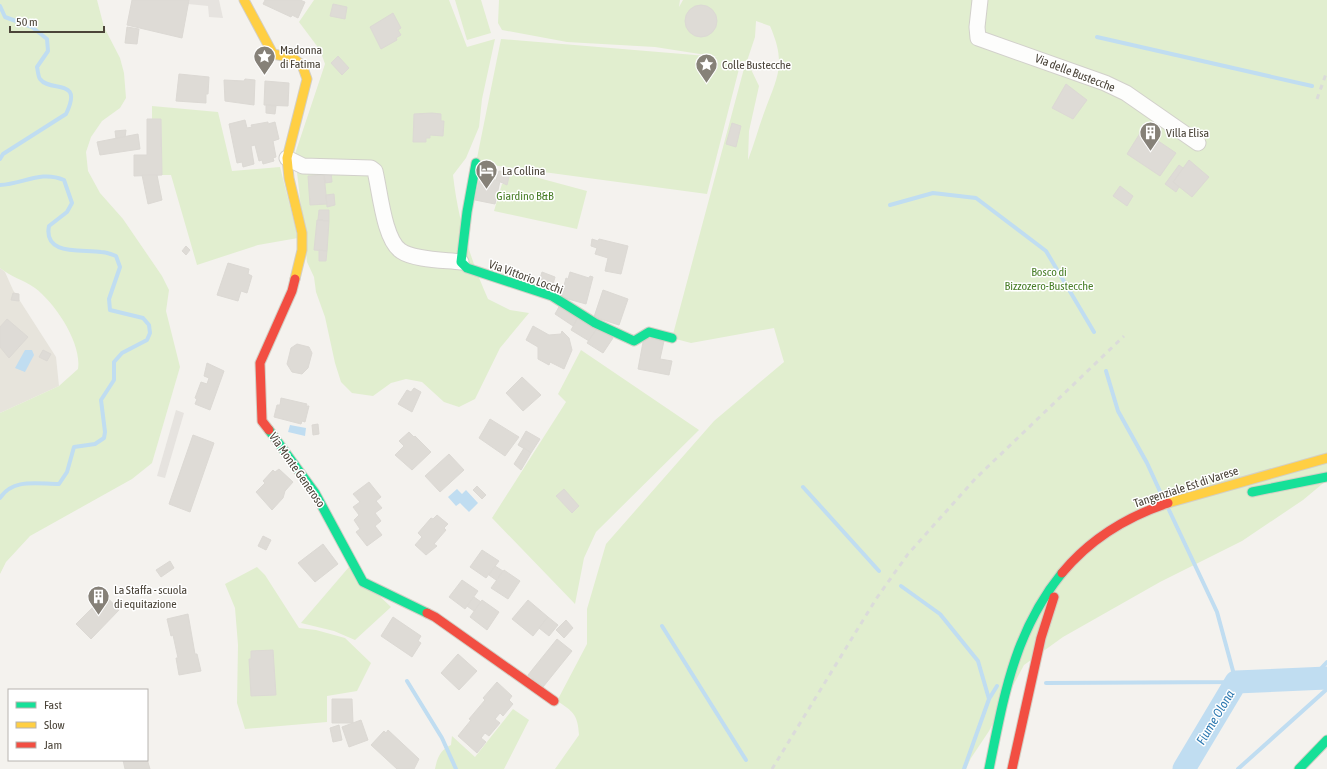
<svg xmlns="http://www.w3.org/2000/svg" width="1327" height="769" viewBox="0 0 1327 769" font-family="'Asap Condensed',sans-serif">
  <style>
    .residential { fill: #e7e4dc }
    .green { fill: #e1eecf; fill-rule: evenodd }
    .parking { fill: #e6e3df }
    .water { fill: #c0ddf1 }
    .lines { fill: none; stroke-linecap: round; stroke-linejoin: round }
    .stream { stroke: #c0ddf1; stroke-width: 4 }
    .river { stroke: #c0ddf1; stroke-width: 23 }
    .building { fill: #dedbd6; stroke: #dcd9d4 }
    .street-casing { stroke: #d2d0cb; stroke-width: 17 }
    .fast-casing { stroke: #d3cfc5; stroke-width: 11 }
    .slow-casing { stroke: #d3cfc5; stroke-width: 11 }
    .jam-casing { stroke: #d3cfc5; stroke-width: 11 }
    .street { stroke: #fdfdfc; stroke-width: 15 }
    .fast { stroke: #16e098; stroke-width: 9 }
    .slow { stroke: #ffcf43; stroke-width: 9 }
    .jam { stroke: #f24e42; stroke-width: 9 }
    .rail { stroke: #dbdbda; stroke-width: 3; stroke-dasharray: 5 5; stroke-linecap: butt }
    .labels { text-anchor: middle; stroke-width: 3; stroke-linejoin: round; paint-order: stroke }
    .poi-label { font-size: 12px; fill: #4b4439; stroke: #fff; text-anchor: start }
    .street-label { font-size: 12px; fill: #4b4439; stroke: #fff }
    .park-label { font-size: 12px; fill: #4a7f2a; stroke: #fff }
    .water-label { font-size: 13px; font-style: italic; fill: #2e7ab2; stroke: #fff }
  </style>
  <rect width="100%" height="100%" fill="#f4f2ee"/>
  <path class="residential" d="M0,268L5,272L13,290L56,357L59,386L0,413Z"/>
  <g class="green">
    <path d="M0,0H97L104,27L120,58L124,73L126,98L120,108L102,121L91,137L86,152L88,171L100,193L123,219L162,276L169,290L166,311L180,367L152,463L132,479L30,536L6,562L0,574V413L59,386L78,369C82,343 55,303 35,288C24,280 11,277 0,268Z"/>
    <path d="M314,0H449L467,47L495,39L482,99L479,127L466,158L453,175C458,220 470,258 488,299L510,310L529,313L500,348L475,399L459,407L444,402L422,382L406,379L391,383L373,396L352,393L341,382L335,363L325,317L316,292L314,277L307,262L295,154L325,64L320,50L299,22Z"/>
    <path d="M455,0H481L491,33L467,40Z"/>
    <path d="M499,0H680L679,7L683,0H1327V480L1303,500L1242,541L1160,582L1063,637L1024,665L989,731L971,758L966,769H555L579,735C578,715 573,711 557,701L587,644V609L606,544L714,421L784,362L774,328L691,343L672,338L746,61H741L707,194L476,163L501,39L719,57L655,47L567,42L502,30L498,23ZM756,21L770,26C787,65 777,77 764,113C758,129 754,145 748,160L749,131L759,86L747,61L755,37Z"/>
    <path d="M152,106L218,112L232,171L280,167L298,238L258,245L197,265L171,175H162L161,120L152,119Z"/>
    <path d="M509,170L587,191L577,229L494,211L502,184H507Z"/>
    <path d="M581,350L699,430L596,532L584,558L575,604L492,518L566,402L558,394Z"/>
    <path d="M257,567L265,575L299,628L316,630L345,638L371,663L357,691L327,696V722L245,729L237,703L238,645L235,608L225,584Z"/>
    <path d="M349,567L391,607L355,640L334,631L301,623Z"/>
    <path d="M513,709L529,720L504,769H435C437,758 441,749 451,745L452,736L475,757Z"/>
  </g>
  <g class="parking">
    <path d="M189,0H219L223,18L209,17L208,6L188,4Z"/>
    <path d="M176,410L184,413L165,478L157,476Z"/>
  </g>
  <g class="water">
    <path d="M25,350H32L34,355L25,372L15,368Z"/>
    <path d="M290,425L306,428L305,436L288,432Z"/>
    <path d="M457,489L462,494L466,490L478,503L469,512L460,503L456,506L448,497Z"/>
  </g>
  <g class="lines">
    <g class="stream">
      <path d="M0,6L5,17L32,27L47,39L48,51L37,67C38,71 38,76 40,79C50,93 84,77 66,114L3,154L0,159"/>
      <path d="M1097,37L1312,86"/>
      <path d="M0,185C23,184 41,170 64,180L72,203L67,212L49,226C43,256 82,249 101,252C106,252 111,254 116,256L120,267L109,299L110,310L143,318L149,325L150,333L147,340L122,353L114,362V380L101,400L105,432L104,438L95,444L74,447L67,472L59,484C37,484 13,478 0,498"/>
      <path d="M890,205L933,193L976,198L1046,251L1094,332"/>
      <path d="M1106,371L1118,411L1147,463L1163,498"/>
      <path d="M803,487L879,571"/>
      <path d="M901,586L940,614L978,661L989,699"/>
      <path d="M662,626L746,760"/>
      <path d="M1311,679L1327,662"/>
      <path d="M407,681L442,738L456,769"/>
      <path d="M1046,683L1236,682L1217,612L1169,510"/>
      <path d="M964,769L989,699L997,686"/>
      <path d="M1238,769L1327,689"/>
    </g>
    <path class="river" d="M1184,769L1236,682L1327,678"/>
  </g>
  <g class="building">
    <path d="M132,0H189L182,38L127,25Z"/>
    <path d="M265,0H300L305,2L298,18L292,15L291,17L263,4Z"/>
    <path d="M333,4L347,7L345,19L330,16Z"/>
    <circle cx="701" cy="21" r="16"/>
    <path d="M393,13L401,28L398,30L401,35L396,38L397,40L381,49L370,27Z"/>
    <path d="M127,27L139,29L137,44L125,43Z"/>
    <path d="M338,56L349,68L342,75L331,63Z"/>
    <path d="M179,74L209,77L208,94H206V103L176,101Z"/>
    <path d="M245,79L255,80L254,105L225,101L224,80L244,81Z"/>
    <path d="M265,81L289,83L288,106L264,105Z"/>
    <path d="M1066,84L1087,100L1073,119L1052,108Z"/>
    <path d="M266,105L276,106L275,114L266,113Z"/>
    <path d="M432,113L441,114V121H444L443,136L430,135V138H426V142H413L414,114Z"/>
    <path d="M147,119H161L162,175L134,176V155H147Z"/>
    <path d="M245,120L247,128L252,127L251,125L268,122V124L275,122L279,139L273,141L276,157L273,158L274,161L263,164L262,160L259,161L255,145L251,146L254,164L243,167L242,162L237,163L229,124Z"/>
    <path d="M732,123L741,126L736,147L726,144Z"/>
    <path d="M126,130L125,138L116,139L115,131Z"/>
    <path d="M1142,130L1176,153L1160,176L1127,154Z"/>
    <path d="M138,134L140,149L100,155L97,142Z"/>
    <path d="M1189,160L1209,177L1192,197L1173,182Z"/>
    <path d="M1179,165L1183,168L1173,182L1179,187L1176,192L1165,184Z"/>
    <path d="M499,171L510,173L507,185L496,180Z"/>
    <path d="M331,172L332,182L325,183L324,173Z"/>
    <path d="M142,175H157L162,200L148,204Z"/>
    <path d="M324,175L327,204L310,205L308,176Z"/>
    <path d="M480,177L500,181L495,204L475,200Z"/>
    <path d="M1120,186L1133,196L1127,206L1113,196Z"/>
    <path d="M334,194L335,205L327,207L326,195Z"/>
    <path d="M319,210H329V221L318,220Z"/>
    <path d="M317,220L329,221L327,251L314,250Z"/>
    <path d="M592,239L598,241L599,239L628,246L621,274L605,271L608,258L595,254L597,248L591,246Z"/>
    <path d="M186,246L190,250L186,255L182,251Z"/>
    <path d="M319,250L327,251L326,261H319Z"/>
    <path d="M228,263L249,269L248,274L252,276L247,293L241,291L238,301L217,295Z"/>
    <path d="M542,272L555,277L551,292L537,288Z"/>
    <path d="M570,272L589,278L590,276L593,277L586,304L561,297L566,278L568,279Z"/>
    <path d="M603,290L628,299L619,325L594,317Z"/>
    <path d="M13,293L19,294V301L11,300Z"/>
    <path d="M560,305L579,316L573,326L555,314Z"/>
    <path d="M579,316L598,327L589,341L571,330Z"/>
    <path d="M7,319L28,337L9,358L0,347V327Z"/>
    <path d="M533,326L549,335L561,334L562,331L569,338L572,350L564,369L550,362L549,365L538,359V347L526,340Z"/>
    <path d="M598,327L613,338L603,353L587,343Z"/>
    <path d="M644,337L664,341L660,359L672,361L669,375L638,369Z"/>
    <path d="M297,344L309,347L312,353L308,368L302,374L292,372L287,364L291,348Z"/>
    <path d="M43,350L51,354L47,361L39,357Z"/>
    <path d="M207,363L224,371L210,410L195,404L197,399L195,398L201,382L207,384L209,378L204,376Z"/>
    <path d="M522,377L541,395L523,411L506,393Z"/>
    <path d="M414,388L421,392L412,412L398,404L407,390L411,392Z"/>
    <path d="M281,398L307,404L306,406H309L305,422L302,421L301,424L274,417L277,405H280Z"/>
    <path d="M490,419L519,437L505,456L479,438Z"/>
    <path d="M318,424L319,434L313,435L312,425Z"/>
    <path d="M526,431L540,439L531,453L518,445Z"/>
    <path d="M409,432L414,437L415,436L431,452L412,470L395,455L404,446L399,441Z"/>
    <path d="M193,435L214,443L190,512L169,504Z"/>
    <path d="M524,448L531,453L521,470L514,464Z"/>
    <path d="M449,454L464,470L440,492L425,476Z"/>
    <path d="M279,469L293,482L285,491L283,498L272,510L256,492L265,483L263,481L273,470L275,472Z"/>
    <path d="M369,482L381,497L376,501L382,508L375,513L381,521L375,526L382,535L367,546L356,532L360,529L354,520L359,515L353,507L360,502L353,494Z"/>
    <path d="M477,486L486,495L482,499L473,490Z"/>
    <path d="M564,489L579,506L572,513L556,496Z"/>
    <path d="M437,515L448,524L444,528L446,530L434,544L437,546L426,555L415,545L422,537L418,533L431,518L433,519Z"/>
    <path d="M263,536L271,540L266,550L258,546Z"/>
    <path d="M323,544L338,564L315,582L298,563Z"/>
    <path d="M482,550L499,561L486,578L470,567Z"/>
    <path d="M170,561L174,568L161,577L156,570Z"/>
    <path d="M495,566L503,571L496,580L489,575Z"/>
    <path d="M504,570L520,581L508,599L491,588Z"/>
    <path d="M462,580L478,591L465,609L449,597Z"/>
    <path d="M105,595L119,610L91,639L76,624Z"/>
    <path d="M474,597L481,602L474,611L467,606Z"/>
    <path d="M482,600L499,612L487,630L470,617Z"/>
    <path d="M528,600L548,617L533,636L512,619Z"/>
    <path d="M188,614L195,654H197L201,671L179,675L176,658H178L173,635L171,636L167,619Z"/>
    <path d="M393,617L421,636L418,641L421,643L412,657L381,636Z"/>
    <path d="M548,617L558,625L549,636L539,628Z"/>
    <path d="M566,620L573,628L564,638L556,630Z"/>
    <path d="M557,639L572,651L543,687L528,675Z"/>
    <path d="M273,650L276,695L251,696L249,659H251V651Z"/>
    <path d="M458,654L477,671L459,690L441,673Z"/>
    <path d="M497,682L512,696L509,700L513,704L503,716L500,713L495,719L500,723L489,736L485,733L481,738L486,742L477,753L458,736L471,720L469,719L485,700L483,698Z"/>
    <path d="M332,699H352L353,723H332Z"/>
    <path d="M361,720L368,740L349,747L342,727Z"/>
    <path d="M339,725L342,740L333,742L330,728Z"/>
    <path d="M388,730L419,759L414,769H397L371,745L384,731L386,733Z"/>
    <path d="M147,759L150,769H125L123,760Z"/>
  </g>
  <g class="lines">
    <defs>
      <g id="street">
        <path d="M980,0L977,27L978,38L1105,83L1126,93L1198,143"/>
        <path d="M287,158L303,166L371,168L375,171C380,191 384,240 401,251C414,260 445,260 461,262"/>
      </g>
      <g id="fast">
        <path d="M476,163L467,212L461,262L467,268L552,296L595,323L634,341L649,332L672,338"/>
        <path d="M269,430L315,493L363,582L427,613"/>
        <path d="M1252,492L1327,477"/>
        <path d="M989,769C1004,696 1014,632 1062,573"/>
        <path d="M1299,769L1327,740"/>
      </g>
      <g id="slow">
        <path d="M244,0L273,54L293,58L302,65L307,79L287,158L289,178L302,233V250L295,279"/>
        <path d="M1168,503L1327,458"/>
      </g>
      <g id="jam">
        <path d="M269,430L262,421L260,363L292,291L295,279"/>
        <path d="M1062,573C1091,538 1126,517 1168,503"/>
        <path d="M427,613L435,617L554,701"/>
        <path d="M1012,769L1041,638L1054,597"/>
      </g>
    </defs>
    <use href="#street" class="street-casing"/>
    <use href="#fast" class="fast-casing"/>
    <use href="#slow" class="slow-casing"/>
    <use href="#jam" class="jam-casing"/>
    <use href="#street" class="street"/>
    <use href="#fast" class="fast"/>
    <use href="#slow" class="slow"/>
    <use href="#jam" class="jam"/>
    <g class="rail">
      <path d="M1317,99L1327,71"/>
      <path d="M772,769L876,599L908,554L976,478L1124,336"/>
    </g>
  </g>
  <defs>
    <symbol id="sight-pin" viewBox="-11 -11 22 30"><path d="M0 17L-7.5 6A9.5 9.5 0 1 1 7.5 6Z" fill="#868178" stroke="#fff"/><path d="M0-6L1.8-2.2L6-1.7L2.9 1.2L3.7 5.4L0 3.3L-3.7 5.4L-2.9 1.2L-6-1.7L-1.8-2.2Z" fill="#fff"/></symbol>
    <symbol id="building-pin" viewBox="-11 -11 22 30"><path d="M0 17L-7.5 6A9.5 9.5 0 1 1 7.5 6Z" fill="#868178" stroke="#fff"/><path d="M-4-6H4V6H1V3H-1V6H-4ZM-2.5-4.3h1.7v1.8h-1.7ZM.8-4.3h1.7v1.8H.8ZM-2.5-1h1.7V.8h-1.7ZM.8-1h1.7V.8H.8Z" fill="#fff"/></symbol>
    <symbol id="hotel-pin" viewBox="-11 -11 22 30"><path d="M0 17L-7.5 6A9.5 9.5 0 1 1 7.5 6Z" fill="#868178" stroke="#fff"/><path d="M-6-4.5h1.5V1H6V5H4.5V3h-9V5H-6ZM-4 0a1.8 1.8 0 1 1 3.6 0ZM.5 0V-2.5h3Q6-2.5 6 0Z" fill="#fff"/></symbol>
  </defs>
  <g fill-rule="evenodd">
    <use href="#sight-pin" x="252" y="44" width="25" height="34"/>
    <use href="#sight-pin" x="694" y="52" width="25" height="34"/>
    <use href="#building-pin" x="1138" y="120" width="25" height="34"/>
    <use href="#hotel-pin" x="474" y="158" width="25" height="34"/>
    <use href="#building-pin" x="86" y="584" width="25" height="34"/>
  </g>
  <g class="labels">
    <g class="poi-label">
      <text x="280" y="54">Madonna<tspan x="280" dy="14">di Fatima</tspan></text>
      <text x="722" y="69">Colle Bustecche</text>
      <text x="1166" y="137">Villa Elisa</text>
      <text x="502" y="175">La Collina</text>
      <text x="114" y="594">La Staffa - scuola<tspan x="114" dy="14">di equitazione</tspan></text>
    </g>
    <g class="street-label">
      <text transform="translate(1075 73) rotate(21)" y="4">Via delle Bustecche</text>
      <text transform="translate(526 277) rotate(20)" y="4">Via Vittorio Locchi</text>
      <text transform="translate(297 470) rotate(55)" y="4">Via Monte Generoso</text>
      <text transform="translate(1186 487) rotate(-18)" y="4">Tangenziale Est di Varese</text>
    </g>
    <g class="park-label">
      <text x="525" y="200">Giardino B&amp;B</text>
      <text x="1049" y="276">Bosco di<tspan x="1049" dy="14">Bizzozero-Bustecche</tspan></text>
    </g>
    <g class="water-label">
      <text transform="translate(1215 717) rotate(-59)" y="5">Fiume Olona</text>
    </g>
  </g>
  <rect x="8" y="689" width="140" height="72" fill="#ffffff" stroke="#b7b4b0"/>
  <rect x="16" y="702" width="20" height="6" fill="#16e098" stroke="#b7b4b0"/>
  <text x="44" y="709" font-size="12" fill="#4b4439">Fast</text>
  <rect x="16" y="722" width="20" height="6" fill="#ffcf43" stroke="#b7b4b0"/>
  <text x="44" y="729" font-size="12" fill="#4b4439">Slow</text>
  <rect x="16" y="742" width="20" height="6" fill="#f24e42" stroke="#b7b4b0"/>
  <text x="44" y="749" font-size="12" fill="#4b4439">Jam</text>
  <path d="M10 26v6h94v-6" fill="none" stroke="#4b4439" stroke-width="2"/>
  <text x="16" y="26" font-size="12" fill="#4b4439" stroke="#ffffff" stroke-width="3" paint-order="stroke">50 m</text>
</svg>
